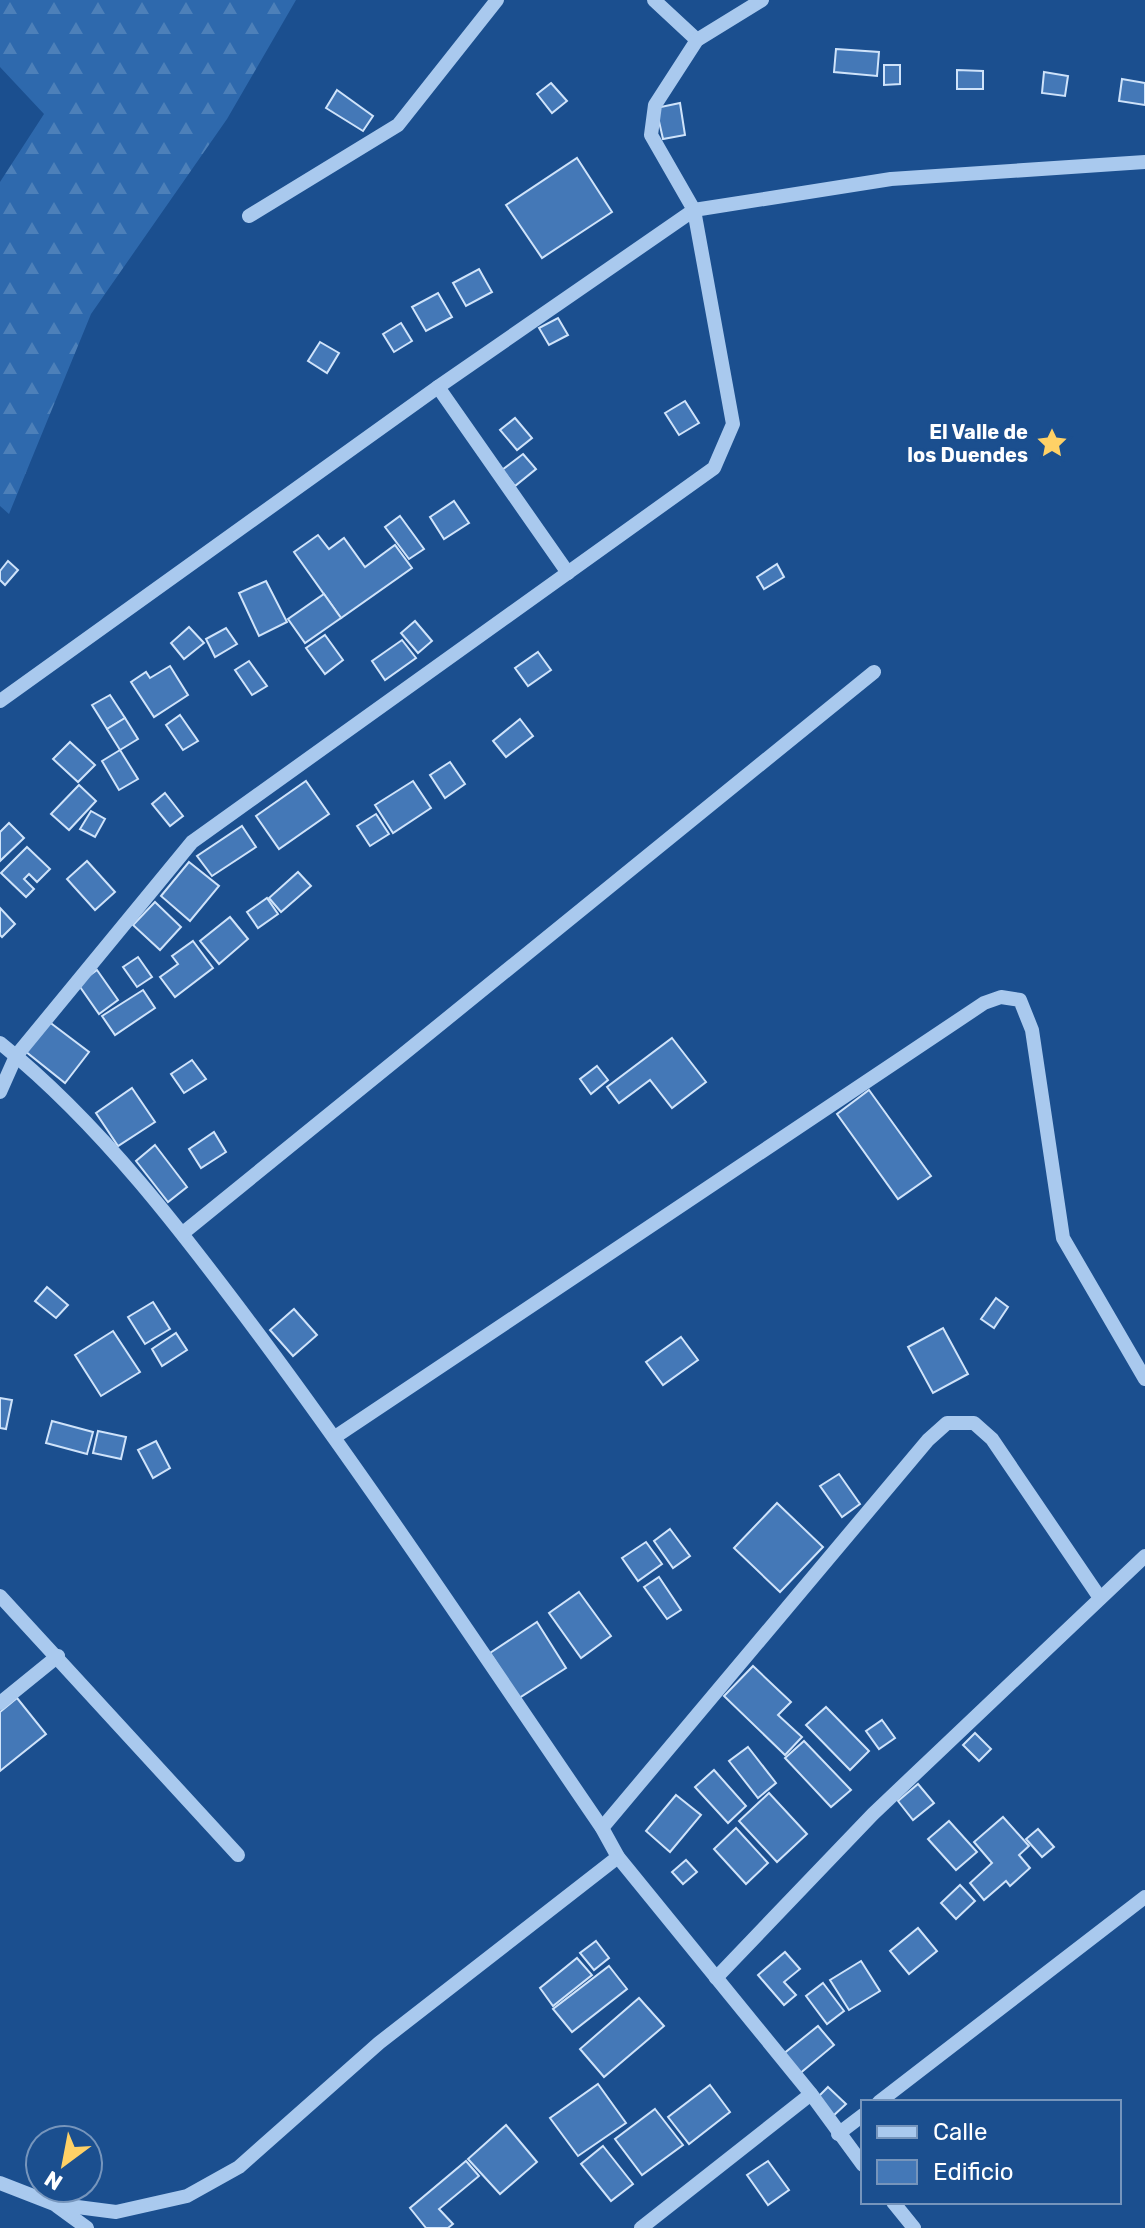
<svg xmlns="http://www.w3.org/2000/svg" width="1145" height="2228" viewBox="0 0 1145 2228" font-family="Rubik,sans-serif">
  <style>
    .forest { fill: url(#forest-firs) }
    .building { fill: #4478b7; stroke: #cfe3fa; stroke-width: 2 }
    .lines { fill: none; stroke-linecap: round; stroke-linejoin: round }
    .minor { stroke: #a9c9ee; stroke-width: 14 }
    .labels { text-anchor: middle; stroke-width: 6; stroke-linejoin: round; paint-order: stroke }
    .poi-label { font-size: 20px; font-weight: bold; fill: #fff; stroke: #1b4f8f; text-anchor: end }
  </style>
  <defs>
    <pattern id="forest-firs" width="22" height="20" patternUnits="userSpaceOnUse" patternTransform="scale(2)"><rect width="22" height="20" fill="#2e69ad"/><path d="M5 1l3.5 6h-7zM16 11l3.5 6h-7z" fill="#4d80b9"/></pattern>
  </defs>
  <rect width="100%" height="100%" fill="#1b4f8f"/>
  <path class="forest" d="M0,0H296L227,119L91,314L9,514L0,506V182L44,114L0,67Z"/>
  <g class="building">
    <path d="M836,49L879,52L877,76L834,72Z"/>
    <path d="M884,65H900V84L884,85Z"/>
    <path d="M957,70L983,71V89H957Z"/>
    <path d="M1044,72L1068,76L1065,96L1042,93Z"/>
    <path d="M1122,79L1145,83V105L1119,101Z"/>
    <path d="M551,83L567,101L552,113L537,94Z"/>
    <path d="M337,90L373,116L363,131L326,108Z"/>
    <path d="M680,103L685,135L663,139L656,108Z"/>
    <path d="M577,158L612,212L542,258L506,205Z"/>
    <path d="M479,269L492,292L466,306L453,283Z"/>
    <path d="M438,293L452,317L426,331L412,307Z"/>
    <path d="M558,318L568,335L549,345L539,328Z"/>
    <path d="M401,323L412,341L394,352L383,334Z"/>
    <path d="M320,342L339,353L327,373L308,361Z"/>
    <path d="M685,401L699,423L679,435L665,413Z"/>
    <path d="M515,418L532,438L517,450L500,430Z"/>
    <path d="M523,454L536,469L515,486L502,470Z"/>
    <path d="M454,501L469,523L444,539L430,517Z"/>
    <path d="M400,516L424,549L409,559L385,527Z"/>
    <path d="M318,535L329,549L344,538L365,567L395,545L412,568L341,618L294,552Z"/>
    <path d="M8,561L18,570L5,585L0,580V571Z"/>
    <path d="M777,564L784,577L764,589L757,577Z"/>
    <path d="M266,581L287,622L259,636L239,593Z"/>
    <path d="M324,594L341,618L305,643L288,619Z"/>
    <path d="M415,621L432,641L418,653L401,633Z"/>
    <path d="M189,627L204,643L184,659L171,643Z"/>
    <path d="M226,628L237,644L215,657L206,639Z"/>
    <path d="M325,635L343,660L325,674L306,648Z"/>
    <path d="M402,640L416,658L385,680L372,661Z"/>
    <path d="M538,652L551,670L528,686L515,668Z"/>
    <path d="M249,661L267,686L252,695L235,670Z"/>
    <path d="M170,666L188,695L154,717L131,682L146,672L150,678Z"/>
    <path d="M110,695L125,718L107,729L92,705Z"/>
    <path d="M180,715L198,741L183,750L166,725Z"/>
    <path d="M125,718L138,739L120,750L107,729Z"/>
    <path d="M520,719L533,736L506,757L493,741Z"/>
    <path d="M70,742L95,765L78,782L53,759Z"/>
    <path d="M120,750L138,779L119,790L102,761Z"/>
    <path d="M450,762L465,784L445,798L430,775Z"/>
    <path d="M306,781L329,814L279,849L256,816Z"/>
    <path d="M413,781L431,808L393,833L375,805Z"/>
    <path d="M79,785L96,801L69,830L51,814Z"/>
    <path d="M165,793L183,816L170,826L152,804Z"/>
    <path d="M91,811L105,819L95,837L80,829Z"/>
    <path d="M376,814L389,834L370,846L357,826Z"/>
    <path d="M9,823L24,838L0,861V832Z"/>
    <path d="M242,826L256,847L212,876L197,856Z"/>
    <path d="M27,847L50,869L37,882L29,874L24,879L34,889L26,897L1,873Z"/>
    <path d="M87,861L115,892L95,910L67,879Z"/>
    <path d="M189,862L219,886L190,921L161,896Z"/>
    <path d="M298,872L311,886L281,912L269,898Z"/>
    <path d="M267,898L278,914L258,928L247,912Z"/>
    <path d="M155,902L181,927L160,950L133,925Z"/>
    <path d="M0,908L15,924L2,937L0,935Z"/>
    <path d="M230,917L248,939L219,964L200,941Z"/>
    <path d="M193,941L213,968L175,997L160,977L178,964L172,956Z"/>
    <path d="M138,957L152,977L137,987L123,967Z"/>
    <path d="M97,970L118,1000L99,1014L78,984Z"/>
    <path d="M143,990L155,1008L115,1035L102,1016Z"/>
    <path d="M48,1021L89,1052L65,1083L25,1051Z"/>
    <path d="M672,1038L706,1082L672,1108L650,1080L619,1103L607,1087Z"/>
    <path d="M192,1060L206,1079L184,1093L171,1074Z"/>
    <path d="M597,1066L608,1080L591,1094L580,1079Z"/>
    <path d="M132,1088L155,1122L118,1146L96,1113Z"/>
    <path d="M869,1090L931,1176L898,1199L837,1114Z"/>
    <path d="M214,1132L226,1152L201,1168L189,1149Z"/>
    <path d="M155,1145L187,1187L168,1202L136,1161Z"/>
    <path d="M47,1287L68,1305L56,1318L35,1301Z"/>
    <path d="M996,1298L1008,1307L994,1328L981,1319Z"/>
    <path d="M153,1302L170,1329L145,1344L128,1317Z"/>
    <path d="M294,1309L317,1335L293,1356L270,1330Z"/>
    <path d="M943,1328L968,1374L933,1393L908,1347Z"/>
    <path d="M113,1331L140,1372L101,1396L75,1355Z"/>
    <path d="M176,1333L187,1350L162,1366L152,1349Z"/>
    <path d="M681,1337L698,1360L663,1385L646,1362Z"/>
    <path d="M0,1398L12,1400L6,1429L0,1428Z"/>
    <path d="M52,1421L93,1432L87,1454L46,1443Z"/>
    <path d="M98,1431L126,1437L121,1459L93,1453Z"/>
    <path d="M156,1441L170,1468L153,1478L138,1450Z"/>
    <path d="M839,1474L860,1504L842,1517L820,1486Z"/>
    <path d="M777,1503L823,1547L780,1592L734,1548Z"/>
    <path d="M670,1529L690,1556L673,1568L654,1541Z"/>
    <path d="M646,1542L662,1564L638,1581L622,1558Z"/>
    <path d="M659,1577L681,1610L667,1619L644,1587Z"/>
    <path d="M579,1592L611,1636L581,1658L549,1613Z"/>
    <path d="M537,1622L566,1668L519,1698L490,1653Z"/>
    <path d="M753,1666L791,1702L778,1715L802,1737L785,1755L724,1696Z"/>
    <path d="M17,1698L46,1734L0,1771V1712Z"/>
    <path d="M826,1707L869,1751L850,1770L806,1725Z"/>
    <path d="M882,1720L895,1738L879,1749L866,1731Z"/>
    <path d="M975,1733L991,1749L979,1761L963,1745Z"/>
    <path d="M804,1741L851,1790L831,1807L785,1758Z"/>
    <path d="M748,1747L776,1783L758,1798L729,1761Z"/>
    <path d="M714,1770L746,1806L728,1823L695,1787Z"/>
    <path d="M918,1784L934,1803L913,1820L898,1801Z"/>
    <path d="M769,1793L807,1834L777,1862L739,1821Z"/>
    <path d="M676,1795L701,1815L670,1852L646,1831Z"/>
    <path d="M1003,1817L1029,1846L1019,1855L1030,1868L1010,1886L1006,1881L984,1900L970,1883L992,1863L974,1842Z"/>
    <path d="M949,1821L977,1852L956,1870L928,1839Z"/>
    <path d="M736,1828L768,1863L746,1884L714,1849Z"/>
    <path d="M1038,1829L1054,1847L1042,1857L1026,1839Z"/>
    <path d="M686,1860L697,1872L683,1884L672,1872Z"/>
    <path d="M960,1885L975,1901L956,1919L941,1903Z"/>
    <path d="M918,1928L937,1951L909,1974L890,1951Z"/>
    <path d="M596,1941L609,1958L594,1970L580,1953Z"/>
    <path d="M785,1952L800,1969L784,1982L796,1995L784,2005L758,1975Z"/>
    <path d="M577,1958L592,1975L553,2006L540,1988Z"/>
    <path d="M861,1961L880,1991L849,2010L830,1980Z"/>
    <path d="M609,1966L627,1989L572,2032L553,2009Z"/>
    <path d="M823,1983L844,2011L827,2024L806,1996Z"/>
    <path d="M639,1998L664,2026L604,2077L580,2049Z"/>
    <path d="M818,2026L834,2045L798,2075L782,2055Z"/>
    <path d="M598,2084L626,2123L578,2156L550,2118Z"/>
    <path d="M710,2085L730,2112L689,2144L668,2117Z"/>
    <path d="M828,2087L846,2104L833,2116L816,2099Z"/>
    <path d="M655,2109L683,2145L642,2175L615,2139Z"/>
    <path d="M506,2125L537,2162L500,2194L468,2159Z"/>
    <path d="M603,2146L633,2184L611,2201L581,2164Z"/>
    <path d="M466,2161L479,2176L439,2209L453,2224L448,2228H426L410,2208Z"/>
    <path d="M768,2161L789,2190L768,2205L747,2175Z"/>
  </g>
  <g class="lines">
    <g class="minor">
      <path d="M654,0L697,40"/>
      <path d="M249,216L398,125L497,0"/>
      <path d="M438,387L568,573"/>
      <path d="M0,701L438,387L694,210L651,135L655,105L697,40L762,0"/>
      <path d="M0,1043C100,1123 184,1234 260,1336C379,1496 489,1663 602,1828L618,1857L811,2094L863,2165"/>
      <path d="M0,1092L16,1056L192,842L714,468L733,424L694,210L891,179L1145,162"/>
      <path d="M183,1233L874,672"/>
      <path d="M335,1437L984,1003L1001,997L1020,1000L1032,1030L1063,1238L1145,1379"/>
      <path d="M0,1596L238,1855"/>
      <path d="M0,1703L58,1656"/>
      <path d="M602,1828L928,1440L947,1423H974L992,1439L1100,1598"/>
      <path d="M716,1978L873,1814L1145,1556"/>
      <path d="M879,2102L1145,1897"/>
      <path d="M838,2134L863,2115"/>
      <path d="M0,2183L54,2204L116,2212L187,2196L239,2167L379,2043L618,1857"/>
      <path d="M893,2202L914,2228"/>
      <path d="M57,2206L87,2228"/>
      <path d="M641,2228L811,2094"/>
    </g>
  </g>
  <defs>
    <symbol id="sight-bare" viewBox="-9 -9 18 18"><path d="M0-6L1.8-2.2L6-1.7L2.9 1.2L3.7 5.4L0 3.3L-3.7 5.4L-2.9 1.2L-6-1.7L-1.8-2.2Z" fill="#ffd166" stroke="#1b4f8f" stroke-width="2.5" paint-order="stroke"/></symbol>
  </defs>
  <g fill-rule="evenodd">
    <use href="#sight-bare" x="1030" y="421" width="44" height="44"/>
  </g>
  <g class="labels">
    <g class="poi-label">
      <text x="1028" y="439">El Valle de<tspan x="1028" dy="23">los Duendes</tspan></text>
    </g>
  </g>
  <rect x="861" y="2100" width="260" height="104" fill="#1b4f8f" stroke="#7695bc" stroke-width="2"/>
  <rect x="877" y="2126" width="40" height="12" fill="#a9c9ee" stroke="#7695bc" stroke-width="2"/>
  <text x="933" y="2140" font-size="24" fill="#ffffff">Calle</text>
  <rect x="877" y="2160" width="40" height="24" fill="#4478b7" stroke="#7695bc" stroke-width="2"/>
  <text x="933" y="2180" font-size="24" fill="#ffffff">Edificio</text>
  <g transform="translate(64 2164) rotate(212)"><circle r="38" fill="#1b4f8f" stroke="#7695bc" stroke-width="2"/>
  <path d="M0-6L14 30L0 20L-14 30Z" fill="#ffd166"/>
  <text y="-12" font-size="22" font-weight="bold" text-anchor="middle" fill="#ffffff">N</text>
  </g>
</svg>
